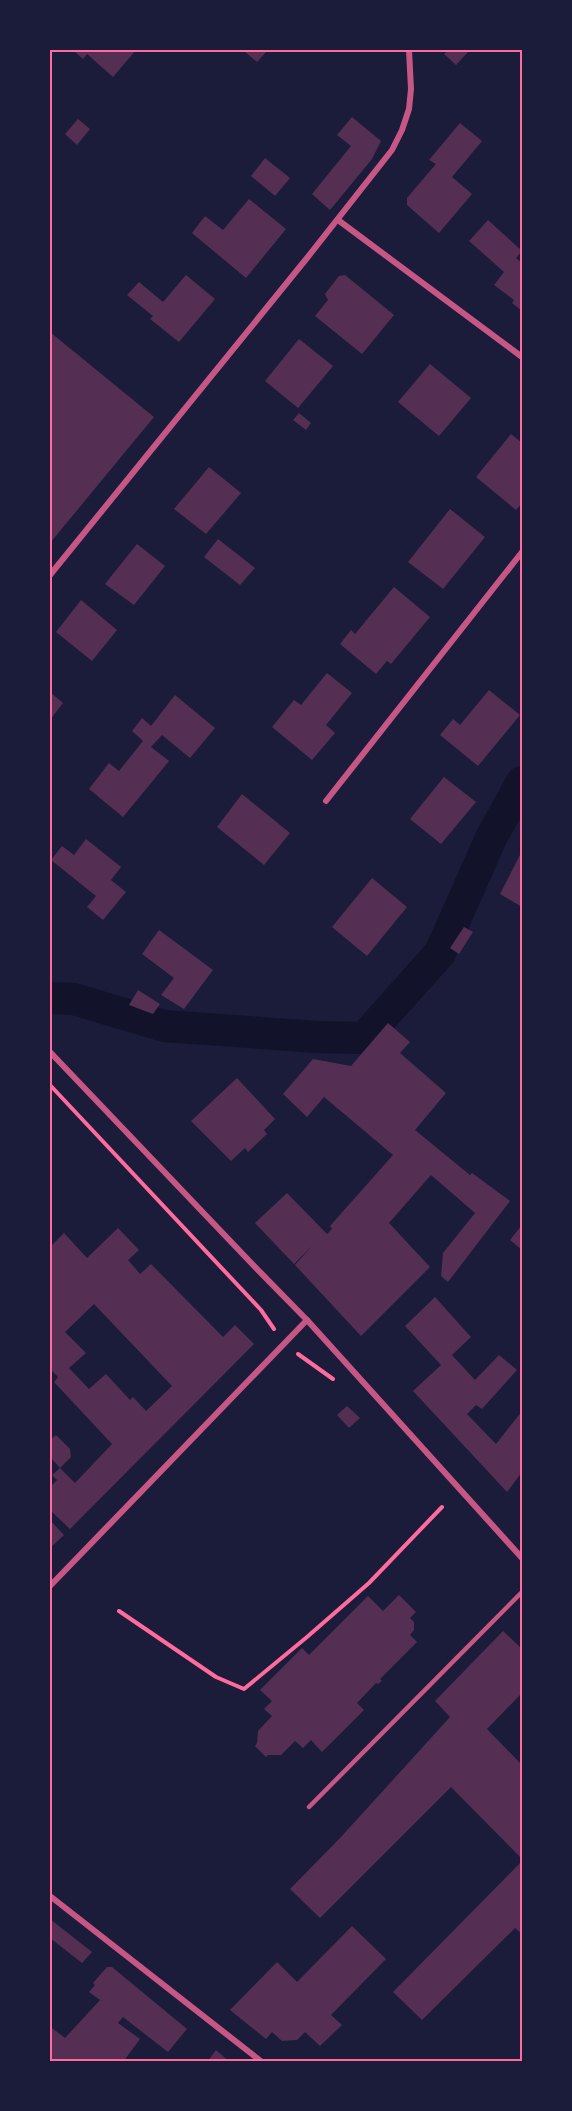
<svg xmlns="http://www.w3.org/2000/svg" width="572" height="2111" viewBox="0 0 572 2111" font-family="Arial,sans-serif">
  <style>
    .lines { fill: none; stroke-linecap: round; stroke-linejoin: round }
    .canal { stroke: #12122b; stroke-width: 32 }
    .building { fill: #542f53; fill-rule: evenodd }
    .path { stroke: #ff6b9d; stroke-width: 4 }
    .service { stroke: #c65784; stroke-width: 4.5 }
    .minor { stroke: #c65784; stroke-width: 6 }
    .neatline { fill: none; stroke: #ff6b9d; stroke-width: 2 }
  </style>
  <rect width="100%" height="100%" fill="#1b1b3a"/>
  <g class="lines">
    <path class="canal" d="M50,998L74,999L164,1026L318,1037L364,1038L440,953L492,836L522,782"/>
  </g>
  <g class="building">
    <path d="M73,50H136L113,77L87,54L83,59Z"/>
    <path d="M243,50H268L257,62Z"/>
    <path d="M449,50H466L468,52L456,65L444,54Z"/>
    <path d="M352,117L381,141L372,159L330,210L312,194L351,146L337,135Z"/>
    <path d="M78,119L90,129L77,145L65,134Z"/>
    <path d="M460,123L482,141L452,177L472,194L439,233L407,205V198L436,164L429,160Z"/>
    <path d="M265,158L290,178L275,196L251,176Z"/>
    <path d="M249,199L286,229L246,278L192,233L205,216L223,230Z"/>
    <path d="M488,220L522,251L516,258L522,263V311L512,303L514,300L494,285L504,272L469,241Z"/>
    <path d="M186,275L215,299L179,342L150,319L153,316L127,295L139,282L163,302Z"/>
    <path d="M345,275L394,315L362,354L315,316L328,300L325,294L339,276Z"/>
    <path d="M50,332L154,417L50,543Z"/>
    <path d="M299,339L333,366L298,408L265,381Z"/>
    <path d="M430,364L471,398L439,436L398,402Z"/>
    <path d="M299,413L311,423L306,430L293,420Z"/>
    <path d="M511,434L522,443V503L516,510L476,477Z"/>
    <path d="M209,467L241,493L206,534L174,509Z"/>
    <path d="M450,509L485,537L443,589L408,562Z"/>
    <path d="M218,539L255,568L240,585L204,557Z"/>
    <path d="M137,544L165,566L134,605L105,584Z"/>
    <path d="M394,587L430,617L391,664L387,661L376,674L340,644L351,630L355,634Z"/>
    <path d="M81,600L117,630L92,661L56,632Z"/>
    <path d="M327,673L352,693L326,725L335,733L312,760L272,727L294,700L301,705Z"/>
    <path d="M489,690L520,715L478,766L440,735L453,719L460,725Z"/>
    <path d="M50,692L63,703L50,720Z"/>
    <path d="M175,695L215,728L190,758L162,735L151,747L169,761L123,817L89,789L109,763L119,771L143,741L132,731L142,718L151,726Z"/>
    <path d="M444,777L476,802L441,844L410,819Z"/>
    <path d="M242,794L290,833L264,865L217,827Z"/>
    <path d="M86,839L121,867L111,880L126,892L103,920L87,907L96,896L51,860L62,846L74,855Z"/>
    <path d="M522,851V907L500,894Z"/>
    <path d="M372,878L407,907L367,956L332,927Z"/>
    <path d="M464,927L473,932L459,954L450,948Z"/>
    <path d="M159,930L213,970L184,1009L161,995L174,978L142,954Z"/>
    <path d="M138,990L160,1004L153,1014L129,1005Z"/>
    <path d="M388,1023L410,1042L400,1053L446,1093L415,1130L470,1175L472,1173L510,1201L448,1282L441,1276L443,1253L475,1213L431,1175L389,1223L430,1267L361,1336L295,1265L312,1246L294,1264L255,1223L287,1193L327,1234L332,1229L330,1226L393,1155L324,1097L307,1117L283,1094L313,1059L351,1066Z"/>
    <path d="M237,1078L275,1119L264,1130L267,1134L248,1152L245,1148L231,1161L191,1121Z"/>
    <path d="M522,1225V1250L510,1240Z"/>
    <path d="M118,1228L139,1250L128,1260L140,1274L151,1264L223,1337L235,1325L254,1344L70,1529L50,1510V1487L57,1480L52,1475L60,1468L75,1483L112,1444L54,1382L58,1377L50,1369V1247L64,1233L87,1258ZM94,1304L172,1386L146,1411L133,1397L130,1400L106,1374L89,1389L69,1368L86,1353L65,1332Z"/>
    <path d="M435,1297L471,1337L452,1355L475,1380L499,1355L517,1370L482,1409L476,1405L467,1414L496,1444L522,1411V1472L507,1492L413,1391L441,1365L405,1326Z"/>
    <path d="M347,1406L360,1418L349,1428L337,1415Z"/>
    <path d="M56,1435L70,1449L71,1457L60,1468L50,1457V1440Z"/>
    <path d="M50,1520L64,1535L50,1548Z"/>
    <path d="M399,1595L416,1612L410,1618L414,1622V1630L410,1635L417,1642L380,1679L382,1681L378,1684L376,1683L357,1703L364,1710L322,1752L311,1740L303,1748L295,1741L281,1755H268L266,1757L255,1746L257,1743L258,1731L272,1716L264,1709L272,1701L260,1690L302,1648L309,1655L368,1596L383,1611Z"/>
    <path d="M503,1631L520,1647L522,1644V1693L487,1729L522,1765V1859L451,1787L320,1918L290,1889L341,1837L450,1717L435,1701Z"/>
    <path d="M522,1861V1934L515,1928L422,2020L393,1992Z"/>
    <path d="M50,1919L92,1952L82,1963L50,1938Z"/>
    <path d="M352,1926L386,1959L331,2015L342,2025L320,2046L305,2032L297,2040L282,2041L272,2032L266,2039L230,2010L277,1962L297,1982Z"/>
    <path d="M107,1967H112L187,2029L168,2052L123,2017L118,2023L140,2039L123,2062H50V2031L52,2028L65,2038L100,2000L89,1992L95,1985L93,1983Z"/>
    <path d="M216,2050L230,2062H207Z"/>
  </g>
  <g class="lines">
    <g class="path">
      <path d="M50,1085L261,1310L274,1329"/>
      <path d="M298,1354L333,1379"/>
      <path d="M119,1611L216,1677L244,1689L307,1637L369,1583L442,1507"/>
    </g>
    <path class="service" d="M309,1807L522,1592"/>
    <g class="minor">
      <path d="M338,220L522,357"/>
      <path d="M50,575L307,258L392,150L402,130L409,109L411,89L409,50"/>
      <path d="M326,801L522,552"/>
      <path d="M50,1052L256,1268L307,1320L522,1558"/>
      <path d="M50,1586L307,1320"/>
      <path d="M50,1896L262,2062"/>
    </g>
  </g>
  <rect width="572" height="2111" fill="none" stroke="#1b1b3a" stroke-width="102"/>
  <rect x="51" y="51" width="470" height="2009" class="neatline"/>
</svg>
